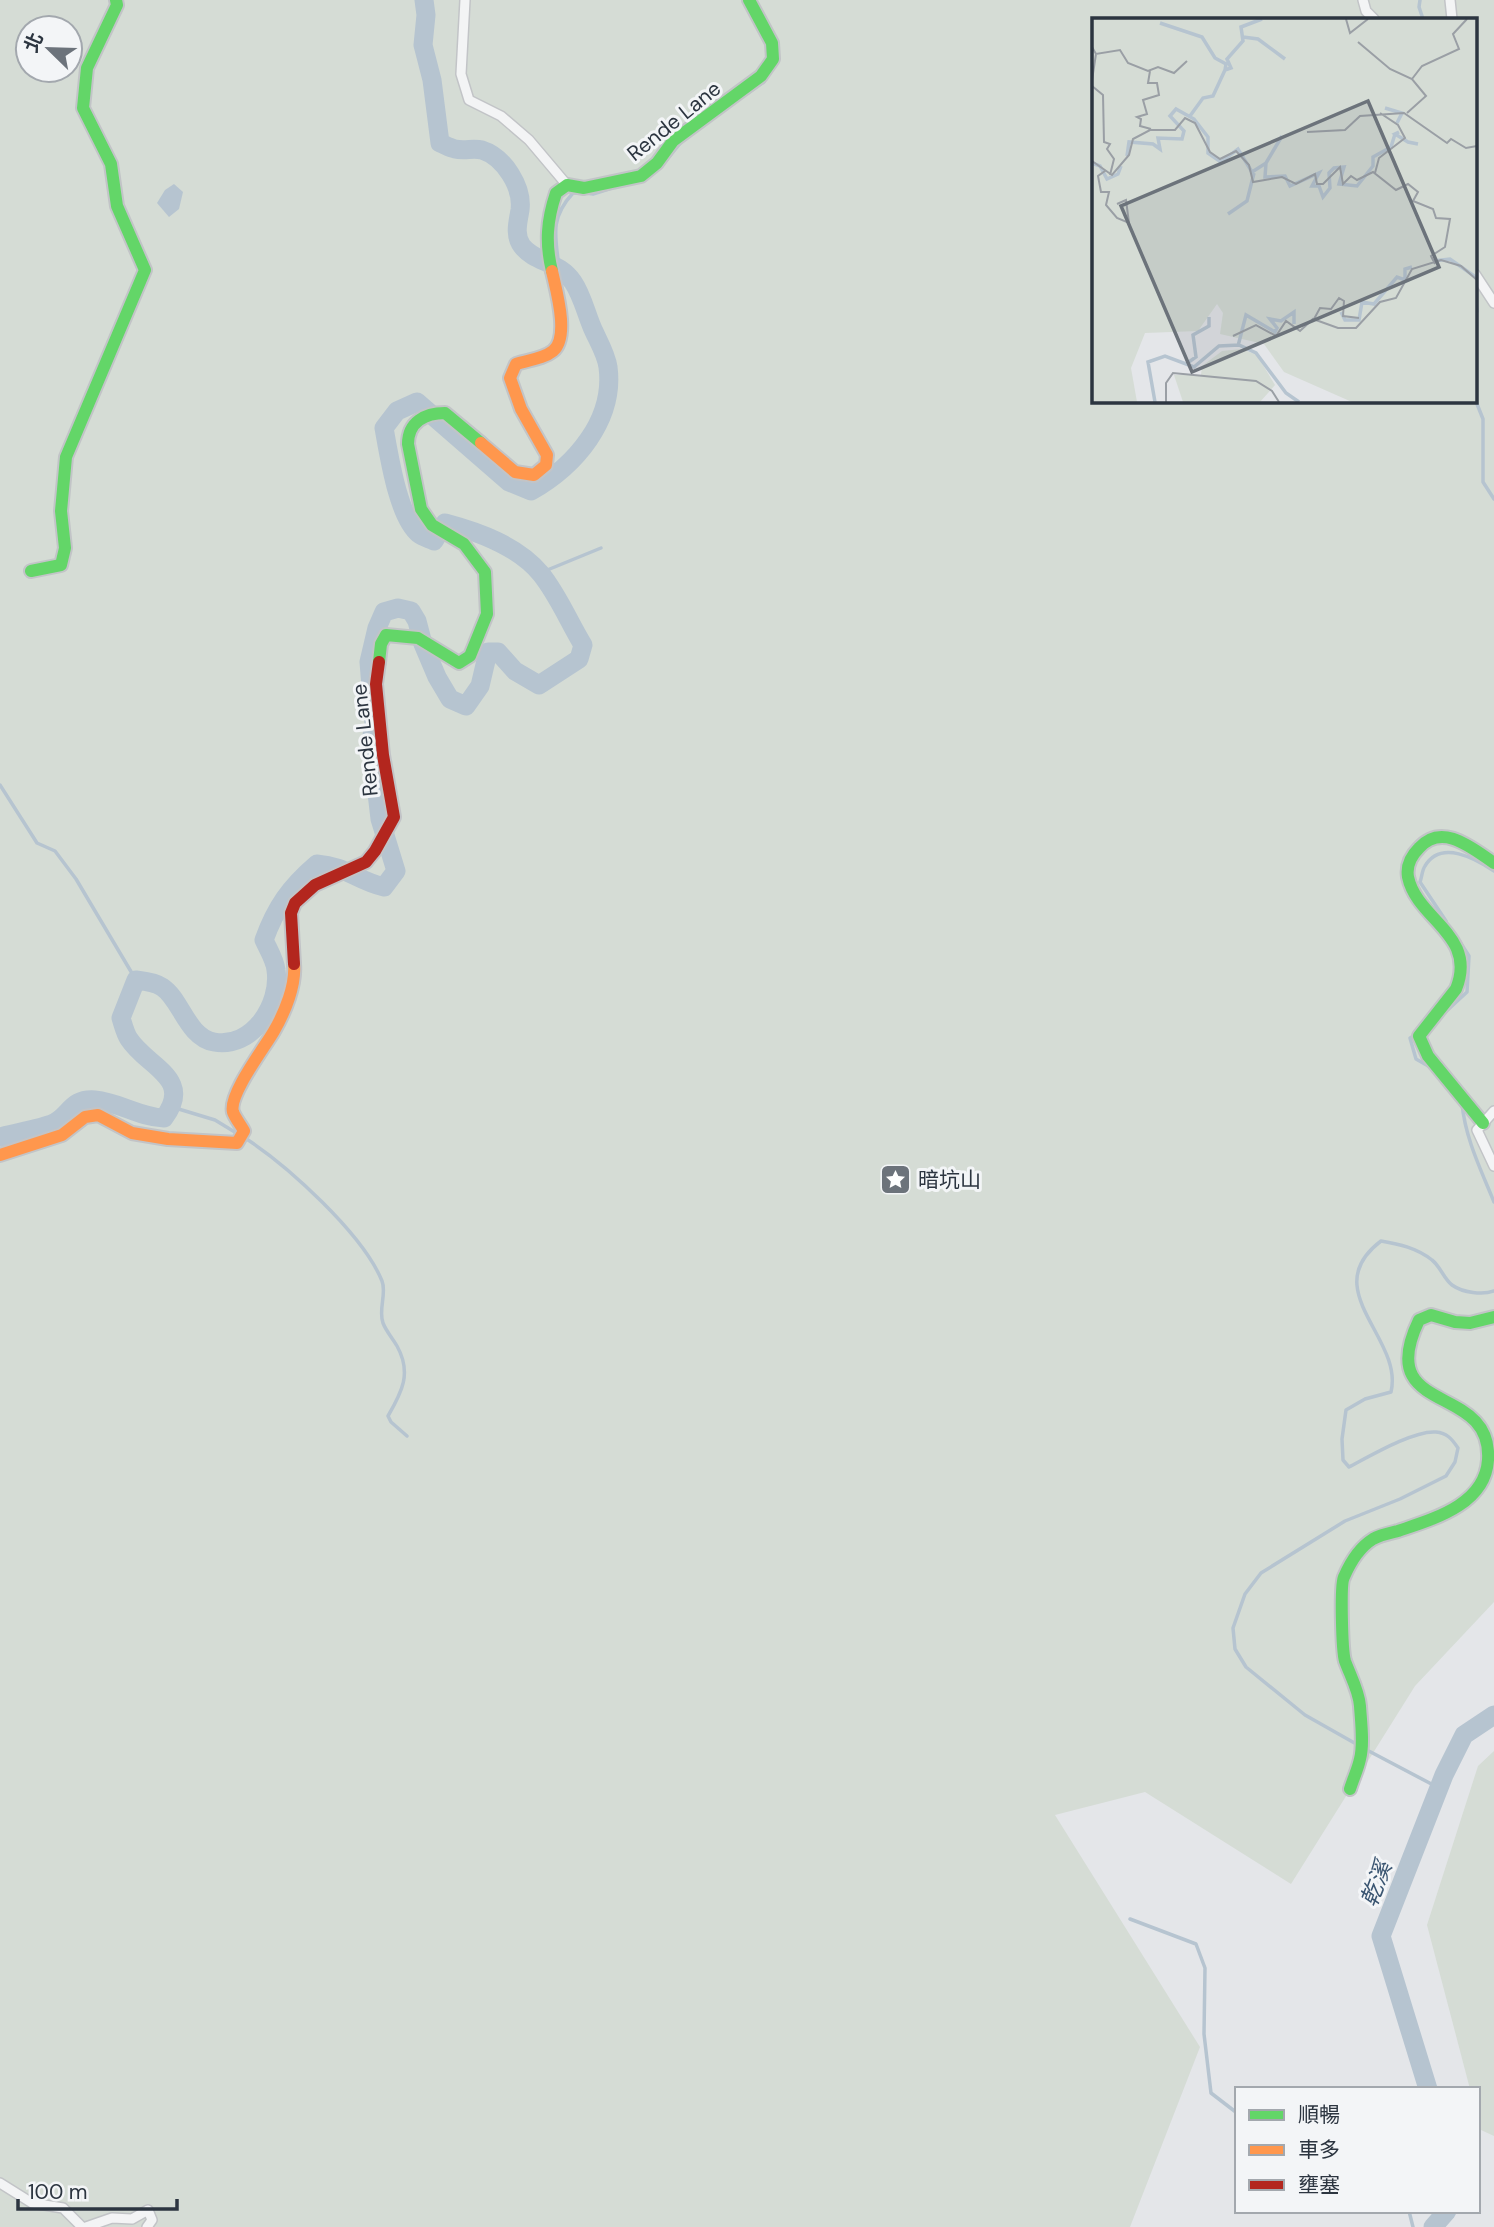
<svg xmlns="http://www.w3.org/2000/svg" width="1494" height="2227" viewBox="0 0 1494 2227" font-family="'DM Sans','Noto Sans TC',sans-serif">
  <style>
    .green { fill: #d5dcd5; fill-rule: evenodd }
    .water { fill: #b6c4d0 }
    .lines { fill: none; stroke-linecap: round; stroke-linejoin: round }
    .stream { stroke: #b6c4d0; stroke-width: 3.5 }
    .river { stroke: #b6c4d0; stroke-width: 19 }
    .street-casing { stroke: #c2c4c7; stroke-width: 12 }
    .fast-casing { stroke: #c2c4c7; stroke-width: 16 }
    .slow-casing { stroke: #c2c4c7; stroke-width: 16 }
    .jam-casing { stroke: #c2c4c7; stroke-width: 16 }
    .street { stroke: #f3f4f5; stroke-width: 9 }
    .fast { stroke: #63d668; stroke-width: 12 }
    .slow { stroke: #ff974d; stroke-width: 12 }
    .jam { stroke: #b3261e; stroke-width: 12 }
    .labels { text-anchor: middle; stroke-width: 6; stroke-linejoin: round; paint-order: stroke }
    .street-label { font-size: 21px; fill: #2c3540; stroke: #f3f5f7 }
    .poi-label { font-size: 21px; fill: #2c3540; stroke: #f3f5f7; text-anchor: start }
    .water-label { font-size: 23px; font-style: italic; fill: #3a5571; stroke: #f3f5f7 }
    .inset-river { fill: none; stroke: #b6c4d0; stroke-width: 3.5 }
    .inset-road { fill: none; stroke: #9a9fa5; stroke-width: 2 }
    .view { fill: #6c737b; fill-opacity: 0.15; stroke: #6c737b; stroke-width: 3.5 }
    .inset-edge { fill: none; stroke: #2c3540; stroke-width: 3.5 }
  </style>
  <rect width="100%" height="100%" fill="#e4e6e9"/>
  <g class="green">
    <path d="M0,0H1494V1602L1415,1686L1291,1884L1145,1792L1055,1815L1200,2047L1130,2227H0ZM1093,19H1475V401H1093ZM28,28H70V70H28Z"/>
    <path d="M1494,1751V2136L1481,2130L1478,2118V2089H1470L1427,1925L1478,1766Z"/>
  </g>
  <path class="water" d="M174,184L183,192L179,209L169,217L157,203L165,190Z"/>
  <g class="lines">
    <g class="stream">
      <path d="M1420,0L1419,7L1423,19"/>
      <path d="M748,93L764,82"/>
      <path d="M665,162L682,141"/>
      <path d="M586,193L593,194L612,188"/>
      <path d="M559,267C555,235 550,218 573,193H578"/>
      <path d="M1475,298L1477,311L1475,315"/>
      <path d="M1475,399L1483,419V482L1494,499"/>
      <path d="M540,573L601,548"/>
      <path d="M0,785L37,843L55,851L76,879L136,980"/>
      <path d="M1446,921L1420,882C1422,877 1422,870 1425,866C1441,839 1476,859 1494,871"/>
      <path d="M1440,1017L1467,992L1469,956L1460,942"/>
      <path d="M1417,1034L1410,1038L1416,1059L1430,1067"/>
      <path d="M1462,1103C1465,1138 1481,1170 1494,1202"/>
      <path d="M172,1107L215,1120L238,1134"/>
      <path d="M245,1138C287,1165 363,1234 382,1281C387,1293 378,1310 383,1323C386,1331 393,1339 397,1346C412,1373 402,1392 388,1416L391,1422L407,1436"/>
      <path d="M1358,1745L1305,1715L1246,1667L1235,1649L1233,1628L1245,1594L1261,1573L1345,1521L1400,1499L1446,1476L1455,1462L1458,1448C1452,1439 1447,1433 1436,1432C1414,1430 1370,1456 1349,1467L1343,1460L1342,1439L1346,1410L1365,1399L1391,1392C1404,1338 1316,1290 1381,1241C1399,1244 1417,1248 1432,1260C1440,1266 1444,1279 1452,1285C1463,1293 1483,1295 1494,1291"/>
      <path d="M1365,1749L1439,1788"/>
      <path d="M1130,1919L1196,1944L1205,1968L1204,2034L1211,2093L1237,2113"/>
      <path d="M1409,2211L1413,2227"/>
    </g>
    <g class="river">
      <path d="M0,1137C14,1133 41,1129 54,1123C70,1115 71,1098 95,1100C119,1102 139,1117 164,1118C194,1078 147,1067 129,1039C125,1033 123,1024 121,1018L136,980C144,981 155,982 162,987C181,999 187,1037 214,1042C252,1049 281,1005 276,970C275,960 268,949 264,940C276,907 290,887 317,864C346,866 357,881 384,887L396,871L380,819L371,741L374,724L369,662L377,628L384,612L398,608L411,611L417,621L423,644L437,677L450,699L466,706L480,686L488,652H498L515,671L539,685L579,659L583,645C569,622 558,595 541,574C518,546 479,532 445,523L434,541C430,539 423,537 419,534C398,517 389,455 384,428L397,411L417,402L509,482L531,491C575,466 615,420 608,367C606,353 597,339 592,327C586,313 582,295 573,282C559,261 535,263 522,246C514,235 518,222 520,210C523,187 504,157 482,150C474,148 464,151 455,149C450,148 445,145 440,143L432,80L423,45L426,15L424,0"/>
      <path d="M1428,2089L1381,1936L1444,1775L1464,1735L1494,1715"/>
      <path d="M1433,2227L1447,2211"/>
    </g>
    <defs>
      <g id="street">
        <path d="M465,0L461,74L469,100L501,116L529,140L567,185"/>
        <path d="M1363,0L1366,11L1374,19"/>
        <path d="M1450,0L1452,19"/>
        <path d="M1475,274L1494,303"/>
        <path d="M1494,1111L1477,1130L1494,1166"/>
        <path d="M0,2183L32,2203L63,2208L82,2227"/>
        <path d="M86,2227L112,2218L132,2219L148,2210L152,2220L147,2227"/>
      </g>
      <g id="fast">
        <path d="M552,271C545,243 547,220 556,193L567,185L584,188L641,176L657,163L673,141L761,76L773,59L772,43L749,0"/>
        <path d="M31,571L61,565L65,548L61,511L66,457L145,270L117,206L111,164L83,108L87,68L117,5L116,0"/>
        <path d="M379,662L381,644L386,635L418,638L459,663L470,656L487,614L485,572L464,544L432,525L421,509L408,444C408,422 425,413 445,413L481,443"/>
        <path d="M1483,1123L1428,1056L1419,1036L1456,989C1478,935 1417,920 1408,877C1406,865 1411,856 1419,848C1442,822 1472,848 1494,863"/>
        <path d="M1350,1789C1353,1779 1358,1769 1360,1759C1364,1744 1361,1722 1360,1706C1359,1691 1350,1675 1345,1661C1342,1651 1340,1584 1344,1577C1350,1563 1360,1547 1373,1539C1380,1535 1390,1533 1398,1531C1433,1519 1485,1505 1488,1460C1493,1381 1372,1418 1419,1320L1431,1315L1455,1322L1470,1323L1494,1317"/>
      </g>
      <g id="slow">
        <path d="M481,443L515,472L534,475L546,465L547,455L521,409L510,378L516,364C528,360 543,359 553,351C570,337 556,290 552,271"/>
        <path d="M0,1155L62,1135L85,1117L98,1115L132,1133L168,1139L237,1143L244,1131C241,1125 235,1118 233,1112C228,1095 265,1047 274,1031C285,1012 296,985 294,964"/>
      </g>
      <path id="jam" d="M294,964L291,913L295,903L315,885L366,862L375,851L394,817L383,755L376,684L379,662"/>
    </defs>
    <use href="#street" class="street-casing"/>
    <use href="#fast" class="fast-casing"/>
    <use href="#slow" class="slow-casing"/>
    <use href="#jam" class="jam-casing"/>
    <use href="#street" class="street"/>
    <use href="#fast" class="fast"/>
    <use href="#slow" class="slow"/>
    <use href="#jam" class="jam"/>
  </g>
  <defs>
    <symbol id="sight-square" viewBox="-11 -11 22 22"><rect x="-9" y="-9" width="18" height="18" rx="4" fill="#6c737b" stroke="#f3f5f7"/><path d="M0-6L1.8-2.2L6-1.7L2.9 1.2L3.7 5.4L0 3.3L-3.7 5.4L-2.9 1.2L-6-1.7L-1.8-2.2Z" fill="#fff"/></symbol>
  </defs>
  <g fill-rule="evenodd">
    <use href="#sight-square" x="878" y="1162" width="35" height="35"/>
  </g>
  <g class="labels">
    <g class="street-label">
      <text transform="translate(674 121) rotate(-39)" y="7">Rende Lane</text>
      <text transform="translate(365 740) rotate(-96)" y="7">Rende Lane</text>
    </g>
    <g class="poi-label">
      <text x="918" y="1187">暗坑山</text>
    </g>
    <g class="water-label">
      <text transform="translate(1376 1884) rotate(-69)" y="8">乾溪</text>
    </g>
  </g>
  <g transform="translate(1092 18)">
    <rect width="385" height="385" fill="#e4e6e9"/>
    <path d="M0,1H385V384H260L192,354L172,326L128,316L131,295L125,286L106,313L53,315L39,350L45,384H0ZM150,331L165,337L183,367L168,384H91L82,357H109L110,348L130,333Z" fill="#d5dcd5"/>
    <path class="inset-river" d="M68,5L110,19L123,40L134,46L133,52M151,19L166,21L193,41M293,90L310,95L305,105M98,98L111,80L121,78L133,52L139,50L135,41L151,23L149,9L170,1M307,114L303,116L316,124L326,126M35,138L37,124L61,126L68,131L66,120L90,121L92,113L78,98L84,91L102,101L116,119V135L129,144L146,131L160,154L174,145L173,159L193,158L198,168L227,155L220,168H227L231,179L238,170L237,155L242,150L252,149L247,166L265,168L281,148V139L299,129L303,116M0,145L8,148L15,161L26,156L29,148M174,145L190,118M136,196L155,183L162,155M341,243L358,241L385,260M249,294L253,302H267L270,284L282,286L305,259L313,262V251L320,249M146,328L154,297L183,314L185,310L178,301L189,303L202,294V306M94,346L104,339L101,317L117,308V299M63,384L56,344L73,338L102,349L127,328L147,327L164,335L194,375L207,384"/>
    <path class="inset-road" d="M254,1L258,15L276,1M266,24L298,51L320,61L334,78L315,95M0,29L4,36L28,32L36,45L56,53L66,49L82,55L95,43M58,53L56,65H65L67,77L51,82L55,96L45,99L49,101L48,108L59,111M320,61L330,48L367,31L361,16L375,1M0,62L4,36M0,68L11,77L12,124L18,126L15,131L22,141L18,157M215,114L253,112L268,98L312,95L355,125L359,121L374,130L385,128M0,143L20,157L37,137L41,121L58,112H83L93,100L103,105L118,134L128,141L144,133L157,147L161,164L190,159L204,166L223,156L225,166H231L248,149L251,166L259,158L265,162L281,154L304,172L316,166L326,174L321,183L341,191L344,200L358,201L353,229L339,238L343,246M13,153L6,158L9,174H17L14,187L25,200L37,205L34,182L25,186M283,155L287,140L313,120L306,107L288,95M222,301L228,290L239,291L247,280L252,283L251,298L267,300M141,318L164,307L184,318L194,303L208,313L221,301L246,310H264L288,284L304,280L320,251L349,242L369,248L385,262M74,384V365L81,355L164,363L180,373L187,384"/>
    <path class="view" d="M276,83L347,249L100,354L29,188Z"/>
    <rect width="385" height="385" class="inset-edge"/>
  </g>
  <rect x="1235" y="2087" width="245" height="126" fill="#f3f5f7" stroke="#a3a8ae" stroke-width="2"/>
  <rect x="1249" y="2110" width="35" height="10" fill="#63d668" stroke="#a3a8ae" stroke-width="2"/>
  <text x="1298" y="2122" font-size="21" fill="#2c3540">順暢</text>
  <rect x="1249" y="2145" width="35" height="10" fill="#ff974d" stroke="#a3a8ae" stroke-width="2"/>
  <text x="1298" y="2157" font-size="21" fill="#2c3540">車多</text>
  <rect x="1249" y="2180" width="35" height="10" fill="#b3261e" stroke="#a3a8ae" stroke-width="2"/>
  <text x="1298" y="2192" font-size="21" fill="#2c3540">壅塞</text>
  <g transform="translate(49 49) rotate(293)"><circle r="33" fill="#f3f5f7" stroke="#a3a8ae" stroke-width="2"/>
  <path d="M0-5L12 26L0 18L-12 26Z" fill="#6c737b"/>
  <text y="-10" font-size="19" font-weight="bold" text-anchor="middle" fill="#2c3540">北</text>
  </g>
  <path d="M18 2199v10h159v-10" fill="none" stroke="#2c3540" stroke-width="3.5"/>
  <text x="28" y="2199" font-size="21" fill="#2c3540" stroke="#f3f5f7" stroke-width="5" paint-order="stroke">100 m</text>
</svg>
